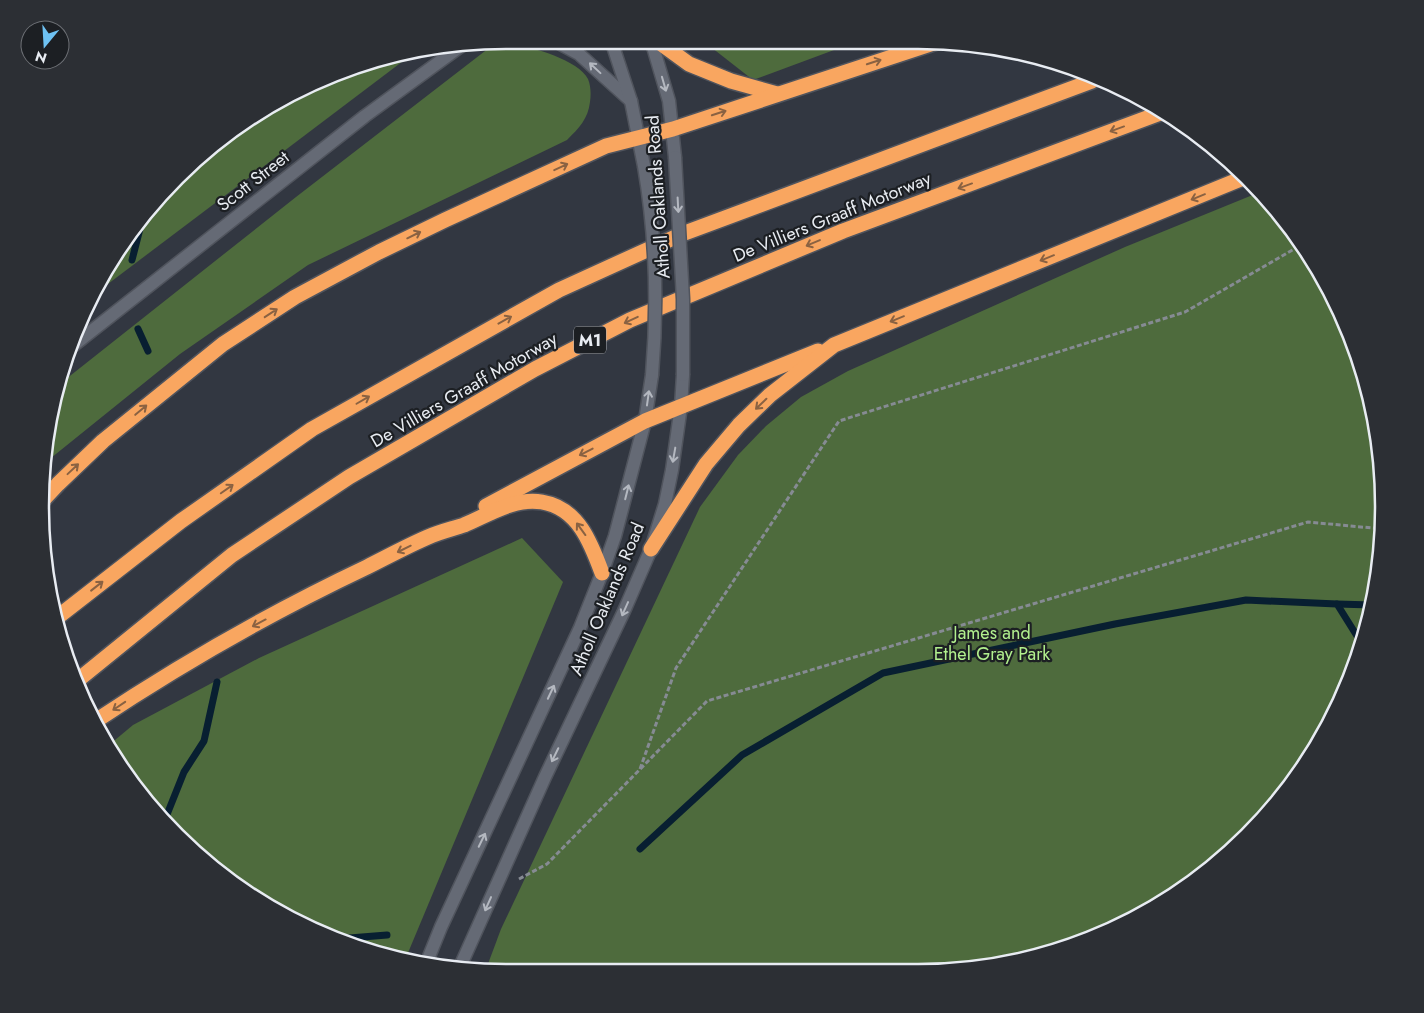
<svg xmlns="http://www.w3.org/2000/svg" width="1424" height="1013" viewBox="0 0 1424 1013" font-family="Jost,sans-serif">
  <style>
    .green { fill: #4e6b3d }
    .lines { fill: none; stroke-linecap: round; stroke-linejoin: round }
    .stream { stroke: #081f31; stroke-width: 7 }
    .minor-casing { stroke: #50545d; stroke-width: 15 }
    .highway-casing { stroke: #50545d; stroke-width: 18 }
    .path { stroke: #868b93; stroke-width: 3; stroke-dasharray: 5 2.5; stroke-linecap: butt }
    .minor { stroke: #656a75; stroke-width: 12 }
    .highway { stroke: #f9a660; stroke-width: 15 }
    .minor-bridge-casing { stroke: #50545d; stroke-width: 15; stroke-linecap: butt }
    .minor-bridge { stroke: #656a75; stroke-width: 12 }
    .oneway { stroke: #8a6242 }
    .oneway2 { stroke: #b4b8c0 }
    .labels { text-anchor: middle; stroke-width: 4.5; stroke-linejoin: round; paint-order: stroke }
    .shield { fill: #1c1f23; stroke: #abaeb4; stroke-width: 1 }
    .shield-label { font-size: 16px; font-weight: bold; fill: #e8ecf2 }
    .street-label { font-size: 18px; fill: #e8ecf2; stroke: #1c1f23 }
    .park-label { font-size: 18px; fill: #b2f08e; stroke: #1c1f23 }
    .rim { fill: none; stroke: #e8ecf2; stroke-width: 2.5 }
  </style>
  <rect width="100%" height="100%" fill="#323741"/>
  <g class="green">
    <path d="M705,40H861L753,80L707,44Z"/>
    <path d="M498,41C520,44 577,57 588,79C591,86 591,95 590,102C588,119 579,128 567,140L308,265L180,354L51,458L44,467V446L61,383L296,197Z"/>
    <path d="M415,52L100,290L156,199L248,118L385,56Z"/>
    <path d="M1260,192L1268,199L1321,273L1359,356L1380,445L1383,537L1368,627L1336,713L1288,790L1225,857L1124,925L979,969L485,972L501,929L700,507L738,455L766,426L801,397L848,371L1125,247Z"/>
    <path d="M522,538L563,582L405,960L386,957L300,925L223,877L156,814L109,745L133,725L259,658Z"/>
  </g>
  <g class="lines">
    <g class="stream">
      <path d="M132,260L142,221"/>
      <path d="M138,329L148,351"/>
      <path d="M1337,604L1372,605"/>
      <path d="M164,822L184,772L204,741L217,682"/>
      <path d="M640,849L742,755L883,673L1115,624L1246,600L1337,604L1362,644"/>
      <path d="M337,939L387,935"/>
    </g>
    <defs>
      <g id="minor">
        <path d="M553,40L579,54L631,101"/>
        <path d="M611,40L631,101L644,166"/>
        <path d="M651,40L669,101L675,157"/>
        <path d="M77,326L81,339"/>
        <path d="M70,348L365,116L461,46"/>
        <path d="M426,964L441,927L580,628L602,573L615,536L645,421L652,375"/>
        <path d="M459,969L545,777L624,611L651,549L665,504L672,470L681,406L683,375"/>
      </g>
      <g id="highway">
        <path d="M656,40L689,64L731,81L777,94"/>
        <path d="M44,499L58,484L103,441L223,344L295,297L379,252L445,220L606,146L673,129L937,42"/>
        <path d="M486,506L645,421L818,351"/>
        <path d="M651,549L706,464L739,425L770,395L834,345L1243,178"/>
        <path d="M59,616L181,521L312,429L559,290L682,234L1092,81"/>
        <path d="M78,680L232,555L349,477L535,369L630,320L843,231L1163,112"/>
        <path d="M94,722C181,664 272,612 367,567C387,557 407,546 428,537C439,532 452,529 464,525C488,515 515,497 542,502C578,508 591,543 602,573"/>
      </g>
    </defs>
    <use href="#minor" class="minor-casing"/>
    <use href="#highway" class="highway-casing"/>
    <g class="path">
      <path d="M640,769L676,668L839,421L1185,312L1301,245"/>
      <path d="M519,879L547,864L707,701L1308,522L1383,529"/>
    </g>
    <use href="#minor" class="minor"/>
    <use href="#highway" class="highway"/>
    <defs>
      <g id="minor-bridge">
        <path d="M675,157L683,299V375"/>
        <path d="M644,166C656,236 658,305 652,375"/>
      </g>
    </defs>
    <use href="#minor-bridge" class="minor-bridge-casing"/>
    <use href="#minor-bridge" class="minor-bridge"/>
  </g>
  <defs><path id="oneway-shaft" d="M-6 0H5M1.5-3L5.5 0L1.5 3" fill="none" stroke-width="1.6" stroke-linecap="round" stroke-linejoin="round" transform="scale(1.25)"/></defs>
  <g class="oneway">
    <use href="#oneway-shaft" transform="translate(874 62) rotate(-18)"/>
    <use href="#oneway-shaft" transform="translate(719 113) rotate(-18)"/>
    <use href="#oneway-shaft" transform="translate(1117 129) rotate(160)"/>
    <use href="#oneway-shaft" transform="translate(561 167) rotate(-25)"/>
    <use href="#oneway-shaft" transform="translate(965 186) rotate(160)"/>
    <use href="#oneway-shaft" transform="translate(1198 197) rotate(158)"/>
    <use href="#oneway-shaft" transform="translate(414 235) rotate(-26)"/>
    <use href="#oneway-shaft" transform="translate(813 243) rotate(157)"/>
    <use href="#oneway-shaft" transform="translate(1047 258) rotate(158)"/>
    <use href="#oneway-shaft" transform="translate(271 313) rotate(-33)"/>
    <use href="#oneway-shaft" transform="translate(897 319) rotate(158)"/>
    <use href="#oneway-shaft" transform="translate(505 320) rotate(-29)"/>
    <use href="#oneway-shaft" transform="translate(631 320) rotate(155)"/>
    <use href="#oneway-shaft" transform="translate(363 400) rotate(-30)"/>
    <use href="#oneway-shaft" transform="translate(761 404) rotate(136)"/>
    <use href="#oneway-shaft" transform="translate(141 410) rotate(-40)"/>
    <use href="#oneway-shaft" transform="translate(586 452) rotate(153)"/>
    <use href="#oneway-shaft" transform="translate(73 469) rotate(-43)"/>
    <use href="#oneway-shaft" transform="translate(227 489) rotate(-35)"/>
    <use href="#oneway-shaft" transform="translate(581 529) rotate(-126)"/>
    <use href="#oneway-shaft" transform="translate(404 549) rotate(154)"/>
    <use href="#oneway-shaft" transform="translate(97 586) rotate(-38)"/>
    <use href="#oneway-shaft" transform="translate(259 623) rotate(152)"/>
    <use href="#oneway-shaft" transform="translate(119 706) rotate(146)"/>
  </g>
  <g class="oneway2">
    <use href="#oneway-shaft" transform="translate(595 68) rotate(-137)"/>
    <use href="#oneway-shaft" transform="translate(664 84) rotate(74)"/>
    <use href="#oneway-shaft" transform="translate(678 205) rotate(87)"/>
    <use href="#oneway-shaft" transform="translate(648 398) rotate(-82)"/>
    <use href="#oneway-shaft" transform="translate(674 455) rotate(100)"/>
    <use href="#oneway-shaft" transform="translate(627 492) rotate(-76)"/>
    <use href="#oneway-shaft" transform="translate(625 609) rotate(114)"/>
    <use href="#oneway-shaft" transform="translate(551 692) rotate(-65)"/>
    <use href="#oneway-shaft" transform="translate(555 755) rotate(116)"/>
    <use href="#oneway-shaft" transform="translate(482 840) rotate(-64)"/>
    <use href="#oneway-shaft" transform="translate(488 904) rotate(114)"/>
  </g>
  <g class="labels">
    <rect class="shield" x="574" y="326.5" width="32" height="27" rx="4"/>
    <g class="shield-label">
      <text x="590" y="346">M1</text>
    </g>
    <g class="street-label">
      <text transform="translate(253 181) rotate(-38)" y="6">Scott Street</text>
      <text transform="translate(658 197) rotate(-94)" y="6">Atholl Oaklands Road</text>
      <text transform="translate(832 217) rotate(-22)" y="6">De Villiers Graaff Motorway</text>
      <text transform="translate(464 390) rotate(-30)" y="6">De Villiers Graaff Motorway</text>
      <text transform="translate(607 599) rotate(-67)" y="6">Atholl Oaklands Road</text>
    </g>
    <g class="park-label">
      <text x="992" y="639">James and<tspan x="992" dy="21">Ethel Gray Park</tspan></text>
    </g>
  </g>
  <path d="M0 0H1424V1013H0ZM506 49H918A457 457 0 0 1 1375 506V507A457 457 0 0 1 918 964H506A457 457 0 0 1 49 507V506A457 457 0 0 1 506 49Z" fill="#2c2f34" fill-rule="evenodd"/>
  <path class="rim" d="M506 49H918A457 457 0 0 1 1375 506V507A457 457 0 0 1 918 964H506A457 457 0 0 1 49 507V506A457 457 0 0 1 506 49Z"/>
  <g transform="translate(45 45) rotate(198)"><circle r="24" fill="#1c1f23" stroke="#6e7176"/>
  <path d="M0-4L9 19L0 12L-9 19Z" fill="#6ec2f3"/>
  <text y="-8" font-size="14" font-weight="bold" text-anchor="middle" fill="#e8ecf2">N</text>
  </g>
</svg>
